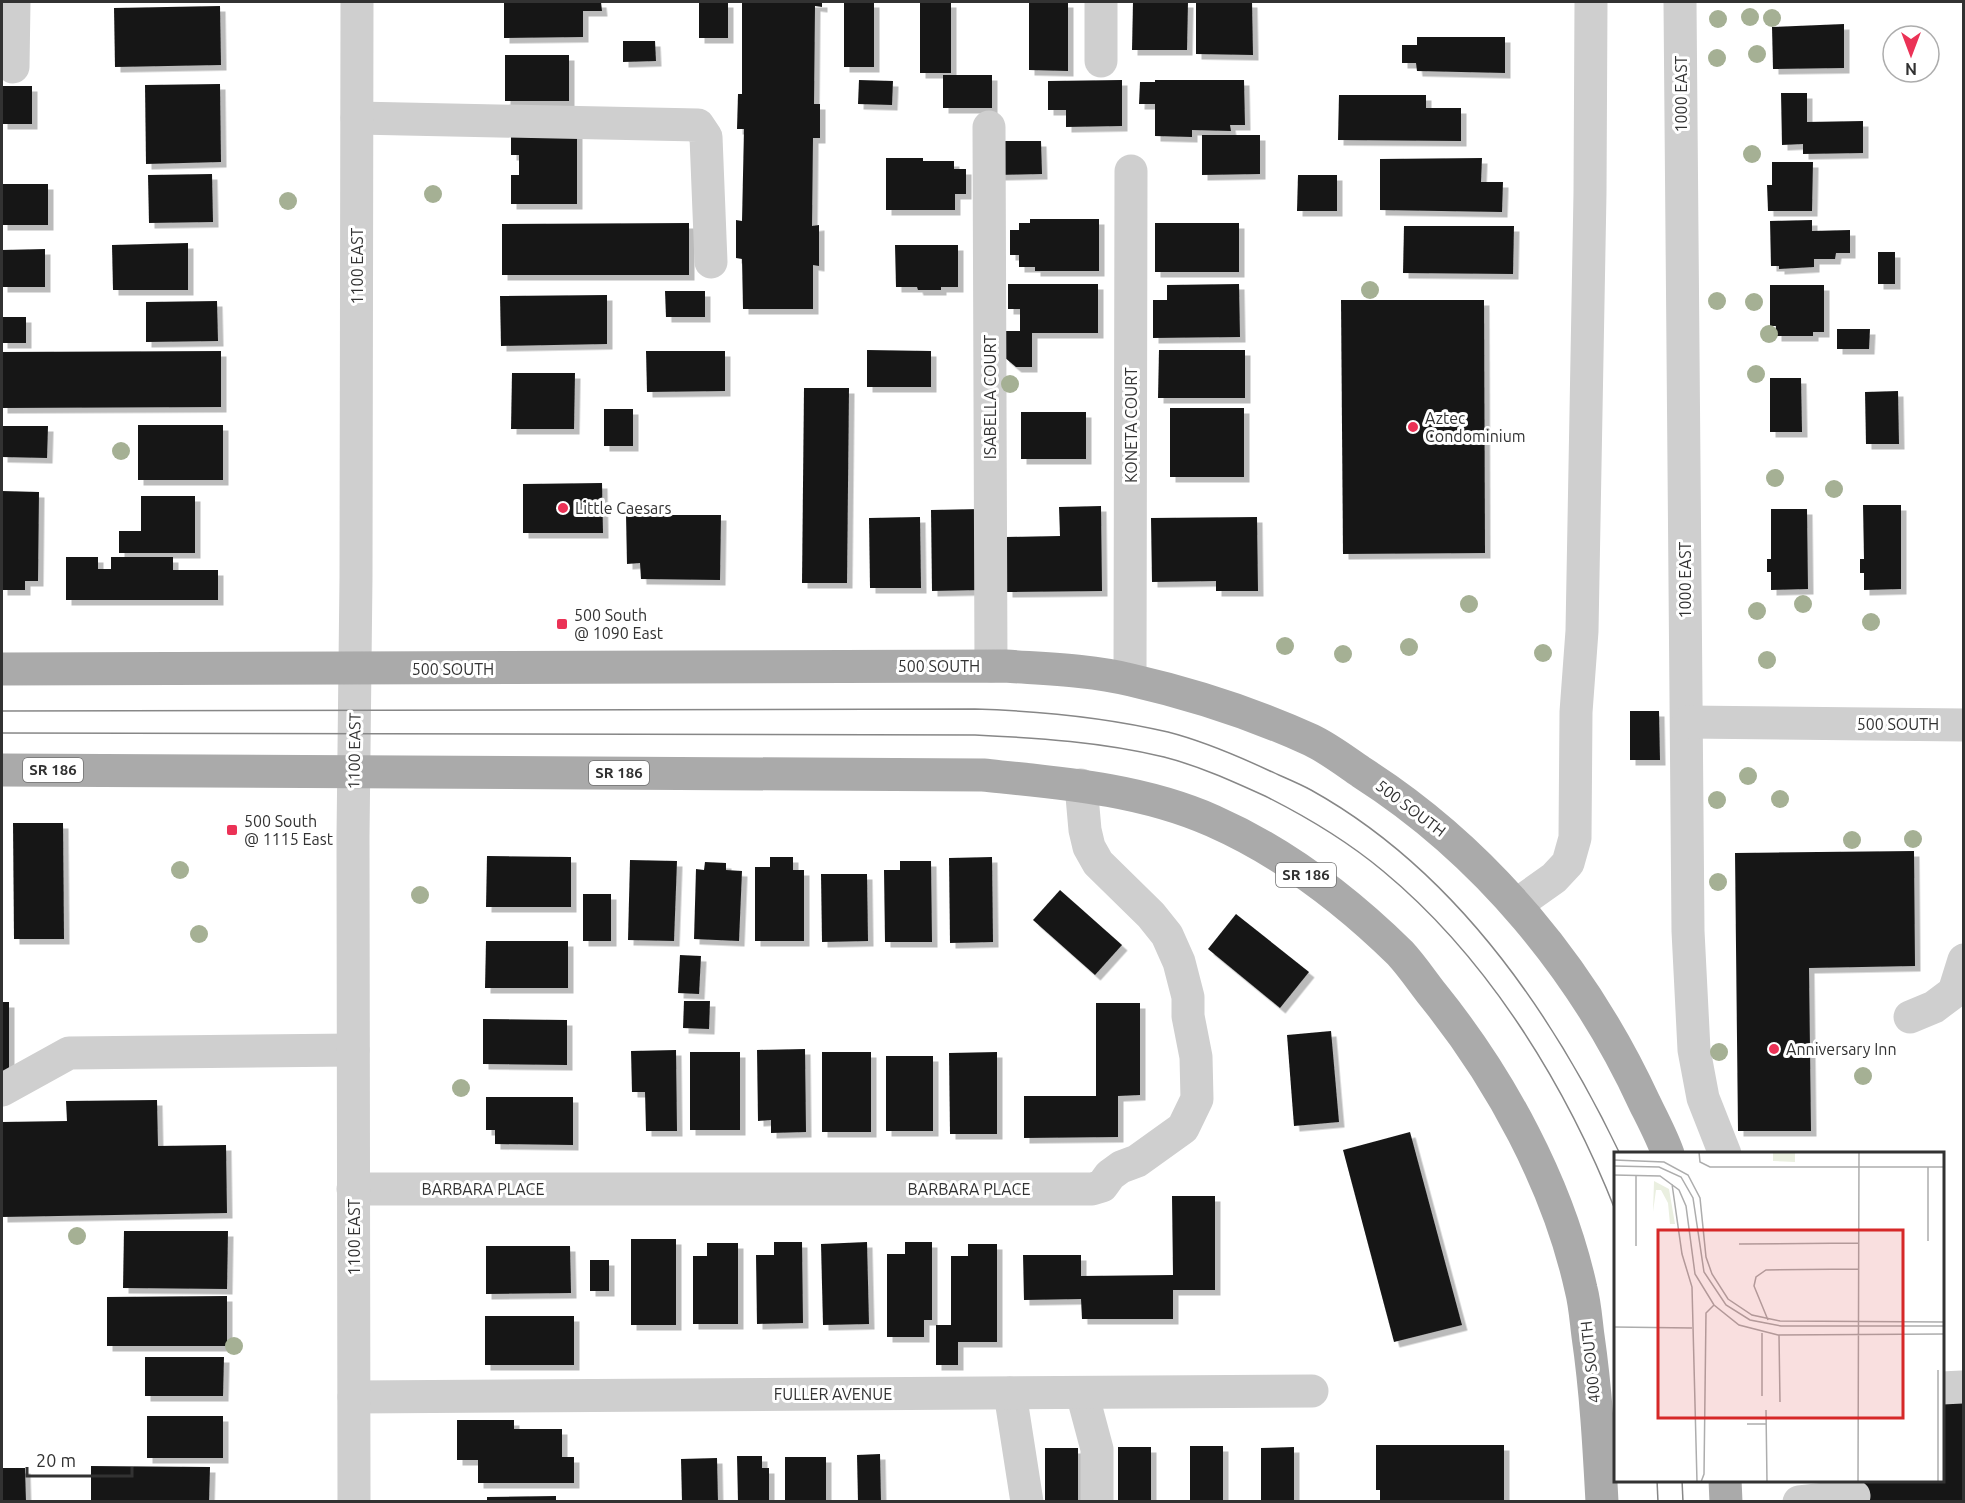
<svg xmlns="http://www.w3.org/2000/svg" width="1965" height="1503" viewBox="0 0 1965 1503" font-family="Ubuntu,sans-serif">
  <style>
    .building { fill: #191919; filter: url(#shadow) }
    .lines { fill: none; stroke-linecap: round; stroke-linejoin: round }
    .minor { stroke: #cfcfcf; stroke-width: 33 }
    .major { stroke: #aaa; stroke-width: 33 }
    .tram { stroke: #878787; stroke-width: 1.5 }
    .tree { fill: #a5b094 }
    .poi-dot { fill: #eb3256; stroke: #fff; stroke-width: 2 }
    .labels { text-anchor: middle; stroke-width: 6; stroke-linejoin: round; paint-order: stroke }
    .shield { fill: #fff; stroke: #707070; stroke-width: 1.5 }
    .shield-label { font-size: 15px; font-weight: bold; fill: #323232 }
    .street-label { font-size: 16px; fill: #323232; stroke: #fff }
    .poi-label { font-size: 16px; fill: #323232; stroke: #fff; text-anchor: start }
    .inset-road { fill: none; stroke: #adadad; stroke-width: 1.5 }
    .view { fill: #d62828; fill-opacity: 0.15; stroke: #d62828; stroke-width: 3 }
    .inset-edge { fill: none; stroke: #323232; stroke-width: 3 }
  </style>
  <defs>
    <filter id="shadow"><feDropShadow dx="5.5" dy="5.5" stdDeviation="0" flood-color="#0004"/></filter>
  </defs>
  <rect width="100%" height="100%" fill="#fff"/>
  <g class="building">
    <path d="M504,2H601L602,11H583V37L504,38Z"/>
    <rect x="699" y="2" width="29" height="36"/>
    <path d="M742,2H822V7L815,6L814,104H820V138H813L812,226L819,225V266L813,265V309H743L742,259L736,258V220L742,221L744,129H737L738,94H742Z"/>
    <rect x="844" y="2" width="30" height="65"/>
    <rect x="920" y="2" width="31" height="71"/>
    <path d="M1029,2H1068V71L1029,70Z"/>
    <path d="M1133,2H1188L1187,50H1132Z"/>
    <path d="M1196,2H1252L1253,55L1196,54Z"/>
    <path d="M220,6L221,65L115,67L114,8Z"/>
    <path d="M1844,24V68L1773,69L1772,27Z"/>
    <path d="M1417,37H1505V73L1417,71L1416,63H1402V45H1417Z"/>
    <path d="M623,41H655L656,61L623,62Z"/>
    <rect x="505" y="55" width="64" height="46"/>
    <rect x="943" y="75" width="49" height="33"/>
    <path d="M859,80L893,81L892,105L858,104Z"/>
    <path d="M1122,80V126L1066,127V110H1048V81Z"/>
    <path d="M1155,80H1244L1245,125H1230L1231,131L1192,130V137L1155,136V104H1139L1140,82H1155Z"/>
    <path d="M220,84L221,162L146,164L145,85Z"/>
    <rect x="2" y="86" width="30" height="38"/>
    <path d="M1781,93H1807V122L1863,121V153L1803,154V144L1782,145Z"/>
    <path d="M1339,95H1426V108H1461V141L1338,140Z"/>
    <path d="M511,125H577V204H511V175H519V155H511Z"/>
    <path d="M1202,135H1260V174L1202,175Z"/>
    <path d="M998,141H1041L1042,174L998,175Z"/>
    <path d="M886,158H923V161H954V169H966V194H955V210H886Z"/>
    <path d="M1482,158L1481,182H1503L1502,212L1380,210V159Z"/>
    <path d="M1772,162H1813L1812,211H1768L1767,185H1772Z"/>
    <path d="M212,174L213,222L149,223L148,175Z"/>
    <path d="M1298,175H1337V211H1297Z"/>
    <rect x="2" y="184" width="46" height="41"/>
    <path d="M1030,219H1099V271H1035V267H1019V255H1010V230H1019V223H1030Z"/>
    <path d="M1812,220V231L1850,230V253H1836L1835,259H1814V267L1779,269V266H1771L1770,221Z"/>
    <path d="M689,223V275H502V224Z"/>
    <rect x="1155" y="223" width="84" height="49"/>
    <path d="M1404,226H1514L1513,274L1403,273Z"/>
    <path d="M188,243V290H113L112,245Z"/>
    <path d="M895,245H958V287H941V290H918L917,287H896Z"/>
    <path d="M45,249V287H2V250Z"/>
    <rect x="1878" y="252" width="17" height="32"/>
    <path d="M1008,284H1098V333H1032V367H1016L1004,357V331H1020V309H1008Z"/>
    <path d="M1239,284L1240,337L1153,338V300H1167V285Z"/>
    <path d="M1770,285H1824V332H1813V336H1776V326H1770Z"/>
    <path d="M665,291H705V317H666Z"/>
    <path d="M607,295V344L501,346L500,296Z"/>
    <path d="M1341,300H1484L1485,553L1343,554Z"/>
    <path d="M217,301L218,341L146,342V302Z"/>
    <rect x="2" y="317" width="24" height="26"/>
    <path d="M1837,329H1870L1869,349H1837Z"/>
    <path d="M867,350L931,351V387H867Z"/>
    <path d="M1159,350H1245V398H1158Z"/>
    <path d="M221,351V407L2,408V352Z"/>
    <path d="M646,351H725V391L647,392Z"/>
    <path d="M512,373H575L574,429H511Z"/>
    <path d="M1770,378H1801L1802,432H1770Z"/>
    <path d="M804,388H849L847,583H802Z"/>
    <path d="M1898,391L1899,444H1866L1865,392Z"/>
    <rect x="1170" y="408" width="74" height="69"/>
    <rect x="604" y="409" width="29" height="37"/>
    <rect x="1021" y="412" width="65" height="47"/>
    <rect x="138" y="425" width="85" height="55"/>
    <path d="M3,426H48L47,458L2,457Z"/>
    <path d="M602,483L603,533H523V484Z"/>
    <path d="M2,491L39,492L38,581H25V590H2Z"/>
    <path d="M141,496H195V553H119V531H141Z"/>
    <path d="M1863,505H1901V589L1864,590V573H1860V559H1864Z"/>
    <path d="M1101,506L1102,591L1007,592L1006,537L1060,536L1059,507Z"/>
    <path d="M981,509V590L932,591L931,510Z"/>
    <path d="M1771,509H1807L1808,589L1771,590V572H1767V559H1771Z"/>
    <path d="M626,515H721L720,580L641,579L640,563L627,564Z"/>
    <path d="M920,517L921,588H870L869,518Z"/>
    <path d="M1257,517L1258,591H1216V581L1152,582L1151,518Z"/>
    <path d="M66,557H98V569H111V557H173V570H218V600H66Z"/>
    <path d="M1630,711H1659L1660,760H1630Z"/>
    <path d="M13,823H63L64,939H14Z"/>
    <path d="M1914,851L1915,966L1809,968L1811,1131H1738L1735,853Z"/>
    <path d="M487,856L571,857V907H486Z"/>
    <path d="M770,857H793V870H804V941H755V867H770Z"/>
    <path d="M992,857L993,942L950,943L949,858Z"/>
    <path d="M630,860L677,861L674,941L628,940Z"/>
    <path d="M900,861H931L932,942H885L884,870H900Z"/>
    <path d="M705,862L726,863V870L742,871L739,941L694,939L696,869L704,870Z"/>
    <path d="M821,874H867L868,941L822,942Z"/>
    <path d="M1060,890L1122,945L1095,975L1033,920Z"/>
    <rect x="583" y="894" width="28" height="47"/>
    <path d="M1236,914L1309,972L1280,1008L1208,949Z"/>
    <path d="M486,941H568V988H485Z"/>
    <path d="M680,955L701,956L699,994L678,993Z"/>
    <path d="M684,1001H710L709,1029L683,1028Z"/>
    <rect x="2" y="1002" width="7" height="74"/>
    <path d="M1096,1003H1140V1095L1118,1096V1137L1024,1138V1096H1096Z"/>
    <path d="M483,1019L567,1020V1065L483,1064Z"/>
    <path d="M1331,1031L1339,1122L1294,1126L1287,1035Z"/>
    <path d="M805,1049L806,1132L771,1133V1120L758,1121L757,1050Z"/>
    <path d="M676,1050L677,1131H646L645,1092H632L631,1051Z"/>
    <rect x="690" y="1052" width="50" height="78"/>
    <rect x="822" y="1052" width="49" height="80"/>
    <path d="M997,1052V1134H950L949,1053Z"/>
    <rect x="886" y="1056" width="47" height="75"/>
    <path d="M486,1097H573V1145L495,1144V1130H486Z"/>
    <path d="M157,1100L158,1146L226,1145L227,1213L2,1217V1122L67,1121L66,1101Z"/>
    <path d="M1410,1132L1462,1325L1394,1342L1343,1150Z"/>
    <path d="M1172,1196H1215V1290H1173V1319H1082L1081,1299L1024,1300L1023,1255H1081V1276L1173,1275Z"/>
    <path d="M124,1231H228L227,1289L123,1288Z"/>
    <rect x="631" y="1239" width="45" height="86"/>
    <path d="M774,1242H802L803,1323L757,1324L756,1255H774Z"/>
    <path d="M867,1242L869,1324L823,1325L821,1244Z"/>
    <path d="M905,1242H932V1320H924V1337H887V1254H905Z"/>
    <path d="M707,1243H738V1324H693V1256H707Z"/>
    <path d="M968,1244H997V1342H958V1365H936V1325H951V1256H968Z"/>
    <path d="M486,1246H570L571,1293L486,1294Z"/>
    <rect x="590" y="1260" width="19" height="31"/>
    <path d="M227,1296V1346H107V1297Z"/>
    <rect x="485" y="1316" width="89" height="49"/>
    <path d="M145,1357H224L223,1396H145Z"/>
    <path d="M1942,1391H1964V1502H1856L1857,1480H1942Z"/>
    <rect x="147" y="1416" width="76" height="42"/>
    <path d="M457,1420H514V1429H562V1457H574V1483H478V1460H457Z"/>
    <path d="M1376,1445H1504V1502H1380V1490H1376Z"/>
    <rect x="1190" y="1446" width="33" height="56"/>
    <rect x="1118" y="1447" width="33" height="55"/>
    <path d="M1294,1447V1502H1261V1448Z"/>
    <rect x="1045" y="1448" width="33" height="54"/>
    <path d="M880,1454L881,1502H858L857,1455Z"/>
    <path d="M737,1456H762V1468H769V1502H738Z"/>
    <rect x="785" y="1457" width="41" height="45"/>
    <path d="M717,1458L718,1502H682L681,1459Z"/>
    <path d="M91,1466L210,1467L209,1502H91Z"/>
    <path d="M2,1468H25L26,1502H2Z"/>
    <path d="M556,1496V1502H487V1497Z"/>
  </g>
  <g class="lines">
    <g class="minor">
      <path d="M1101,2V61"/>
      <path d="M1680,2L1688,931L1694,1050L1703,1098L1725,1154"/>
      <path d="M13,67L14,2"/>
      <path d="M357,118L698,125L706,137L711,262"/>
      <path d="M989,127L991,666"/>
      <path d="M1130,679L1131,171"/>
      <path d="M1688,722L1964,725"/>
      <path d="M1516,905L1554,878L1568,863L1575,838L1576,712L1582,631L1590,193L1591,2"/>
      <path d="M1910,1017L1934,1007L1954,992L1964,960"/>
      <path d="M2,1090L69,1053L353,1050"/>
      <path d="M353,1189H1092L1102,1186L1110,1175L1121,1167L1137,1161L1183,1128L1197,1099L1196,1057L1188,1016V997L1179,962L1167,935L1151,915L1098,863L1089,847L1085,830L1081,785"/>
      <path d="M1942,1388L1962,1387"/>
      <path d="M1010,1393L1027,1502"/>
      <path d="M1082,1393L1097,1449V1502"/>
      <path d="M354,1397L1312,1391"/>
      <path d="M354,1502L353,837L356,577L357,2"/>
      <path d="M1799,1502L1854,1496"/>
    </g>
    <g class="major">
      <path d="M2,669L1005,666C1047,669 1090,670 1131,680C1192,694 1254,714 1311,740C1328,748 1345,761 1361,772C1485,851 1584,971 1645,1104C1653,1120 1662,1137 1668,1154"/>
      <path d="M2,770L983,775C1061,783 1141,789 1213,821C1283,852 1346,900 1400,953C1412,966 1422,981 1433,995C1500,1078 1558,1184 1581,1289C1585,1304 1586,1321 1588,1336C1596,1391 1599,1446 1602,1502"/>
      <path d="M1725,1480L1726,1502"/>
    </g>
    <g class="tram">
      <path d="M2,711L975,709C1041,711 1104,717 1168,732C1203,741 1238,756 1270,771C1283,777 1298,783 1311,790C1453,869 1551,1010 1620,1154"/>
      <path d="M2,733L975,735C1039,738 1102,742 1164,757C1199,766 1232,781 1265,796C1307,817 1347,841 1383,871C1488,958 1566,1085 1616,1212"/>
      <path d="M1657,1480L1658,1502"/>
      <path d="M1682,1480L1683,1502"/>
    </g>
  </g>
  <g class="tree">
    <circle cx="1750" cy="17" r="9"/>
    <circle cx="1772" cy="18" r="9"/>
    <circle cx="1718" cy="19" r="9"/>
    <circle cx="1757" cy="54" r="9"/>
    <circle cx="1717" cy="58" r="9"/>
    <circle cx="1752" cy="154" r="9"/>
    <circle cx="433" cy="194" r="9"/>
    <circle cx="288" cy="201" r="9"/>
    <circle cx="1370" cy="290" r="9"/>
    <circle cx="1717" cy="301" r="9"/>
    <circle cx="1754" cy="302" r="9"/>
    <circle cx="1769" cy="334" r="9"/>
    <circle cx="1756" cy="374" r="9"/>
    <circle cx="1010" cy="384" r="9"/>
    <circle cx="121" cy="451" r="9"/>
    <circle cx="1775" cy="478" r="9"/>
    <circle cx="1834" cy="489" r="9"/>
    <circle cx="1469" cy="604" r="9"/>
    <circle cx="1803" cy="604" r="9"/>
    <circle cx="1757" cy="611" r="9"/>
    <circle cx="1871" cy="622" r="9"/>
    <circle cx="1285" cy="646" r="9"/>
    <circle cx="1409" cy="647" r="9"/>
    <circle cx="1543" cy="653" r="9"/>
    <circle cx="1343" cy="654" r="9"/>
    <circle cx="1767" cy="660" r="9"/>
    <circle cx="1748" cy="776" r="9"/>
    <circle cx="1780" cy="799" r="9"/>
    <circle cx="1717" cy="800" r="9"/>
    <circle cx="1913" cy="839" r="9"/>
    <circle cx="1852" cy="840" r="9"/>
    <circle cx="180" cy="870" r="9"/>
    <circle cx="1718" cy="882" r="9"/>
    <circle cx="420" cy="895" r="9"/>
    <circle cx="199" cy="934" r="9"/>
    <circle cx="1719" cy="1052" r="9"/>
    <circle cx="1863" cy="1076" r="9"/>
    <circle cx="461" cy="1088" r="9"/>
    <circle cx="77" cy="1236" r="9"/>
    <circle cx="234" cy="1346" r="9"/>
  </g>
  <g class="poi-dot">
    <circle cx="1413" cy="427" r="6"/>
    <circle cx="563" cy="508" r="6"/>
    <rect x="556" y="618" width="12" height="12" rx="3"/>
    <rect x="226" y="824" width="12" height="12" rx="3"/>
    <circle cx="1774" cy="1049" r="6"/>
  </g>
  <g class="labels">
    <g class="shield">
      <rect x="23" y="758" width="60" height="24" rx="4.5"/>
      <rect x="589" y="761" width="60" height="24" rx="4.5"/>
      <rect x="1276" y="863" width="60" height="24" rx="4.5"/>
    </g>
    <g class="shield-label">
      <text x="53" y="775">SR 186</text>
      <text x="619" y="778">SR 186</text>
      <text x="1306" y="880">SR 186</text>
    </g>
    <g class="street-label">
      <text transform="translate(1681 94) rotate(-90)" y="6">1000 EAST</text>
      <text transform="translate(357 266) rotate(-90)" y="6">1100 EAST</text>
      <text transform="translate(990 397) rotate(-90)" y="6">ISABELLA COURT</text>
      <text transform="translate(1131 425) rotate(-90)" y="6">KONETA COURT</text>
      <text transform="translate(1685 580) rotate(-90)" y="6">1000 EAST</text>
      <text x="939" y="672">500 SOUTH</text>
      <text x="453" y="675">500 SOUTH</text>
      <text x="1898" y="730">500 SOUTH</text>
      <text transform="translate(354 751) rotate(-89)" y="6">1100 EAST</text>
      <text transform="translate(1411 808) rotate(37)" y="6">500 SOUTH</text>
      <text x="483" y="1195">BARBARA PLACE</text>
      <text x="969" y="1195">BARBARA PLACE</text>
      <text transform="translate(354 1237) rotate(-90)" y="6">1100 EAST</text>
      <text transform="translate(1590 1362) rotate(-96)" y="6">400 SOUTH</text>
      <text x="833" y="1400">FULLER AVENUE</text>
    </g>
    <g class="poi-label">
      <text x="1425" y="424">Aztec<tspan x="1425" dy="18">Condominium</tspan></text>
      <text x="575" y="514">Little Caesars</text>
      <text x="574" y="621">500 South<tspan x="574" dy="18">@ 1090 East</tspan></text>
      <text x="244" y="827">500 South<tspan x="244" dy="18">@ 1115 East</tspan></text>
      <text x="1786" y="1055">Anniversary Inn</text>
    </g>
  </g>
  <g transform="translate(1614 1152)">
    <rect width="330" height="330" fill="#fff"/>
    <path d="M159,0H181V10L159,9ZM40,29L55,37L61,72H56L54,51L47,38H42L39,60Z" fill="#eaefe0"/>
    <path class="inset-road" d="M85,0L86,10L96,15H330M0,8L50,10L74,23L86,46L92,105L98,122L114,147L138,163L166,169L330,170M0,14L45,15L67,25L79,46L90,120L112,153L136,168L167,174H330M314,15V89M0,23L46,24L65,38L72,54L81,122L100,153L125,173L164,183L330,182M22,23V94M58,32L68,102L78,135L83,330M125,92L245,91M154,168L140,134L142,125L152,118L245,117M0,175L78,176M165,183L166,250M324,218V330M148,244V181M152,258L153,330M133,272H152M87,330L90,322L92,161L100,153M244,330L245,0"/>
    <path class="view" d="M44,78H289V266H44Z"/>
    <rect width="330" height="330" class="inset-edge"/>
  </g>
  <rect width="1965" height="1503" fill="none" stroke="#323232" stroke-width="6"/>
  <g transform="translate(1911 54) rotate(180)"><circle r="28" fill="#ffffff" stroke="#adadad" stroke-width="1.5"/>
  <path d="M0-4.5L10 22L0 15L-10 22Z" fill="#eb3256"/>
  <text y="-9" font-size="16" font-weight="bold" text-anchor="middle" fill="#323232">N</text>
  </g>
  <path d="M27 1467v9h105v-9" fill="none" stroke="#323232" stroke-width="3"/>
  <text x="36" y="1467" font-size="18" fill="#323232" stroke="#ffffff" stroke-width="4.5" paint-order="stroke">20 m</text>
</svg>
